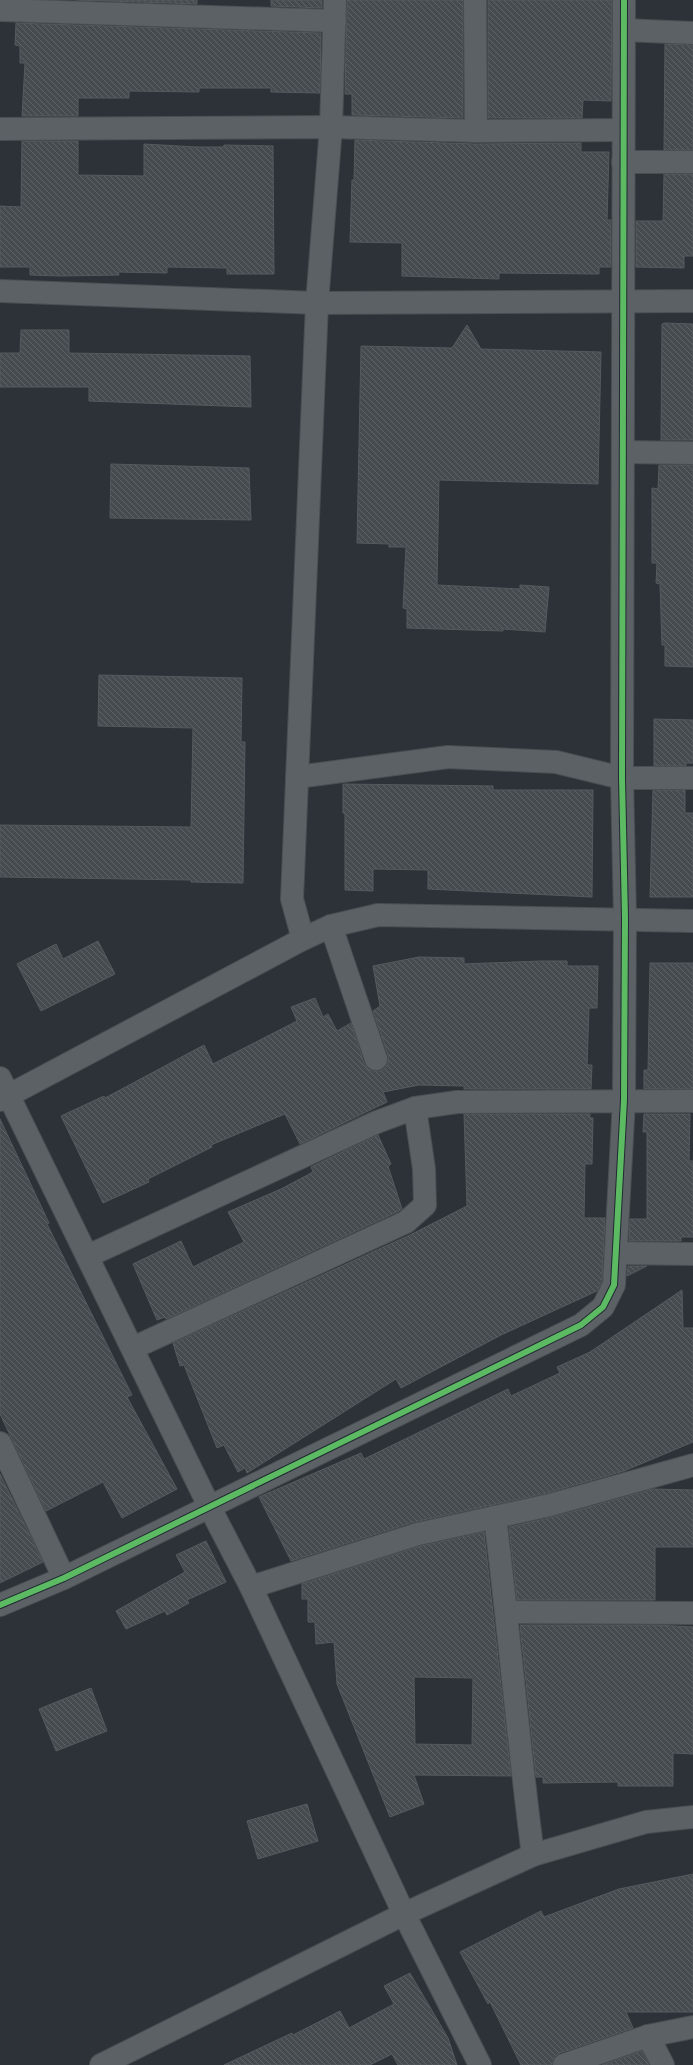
<svg xmlns="http://www.w3.org/2000/svg" width="693" height="2065" viewBox="0 0 693 2065" font-family="Rubik,sans-serif">
  <style>
    .building { fill: url(#building-back-hatch); stroke: #555a5f; fill-rule: evenodd }
    .lines { fill: none; stroke-linecap: round; stroke-linejoin: round }
    .minor-casing { stroke: #4a4e52; stroke-width: 24 }
    .minor { stroke: #5c6165; stroke-width: 22 }
    .cycleway-casing { stroke: #202a31; stroke-width: 8 }
    .cycleway { stroke: #5cba63; stroke-width: 6 }
  </style>
  <defs>
    <pattern id="building-back-hatch" width="6" height="6" patternUnits="userSpaceOnUse"><rect width="6" height="6" fill="#454b4f"/><path d="M-1 5l2 2M0 0l6 6M5-1l2 2" fill="none" stroke="#5e6367"/></pattern>
  </defs>
  <rect width="100%" height="100%" fill="#2c3238"/>
  <g class="building">
    <path d="M76,0H197V4Z"/>
    <path d="M271,0H322V8L271,6Z"/>
    <path d="M347,0H463V118L352,115V94H345Z"/>
    <path d="M488,0H612L611,101L583,100L582,118H488Z"/>
    <path d="M16,23L321,33L320,93L271,92V88H199V92L129,91V98H78V116H22L25,63H20V46L15,45Z"/>
    <path d="M665,44L693,45V150H664Z"/>
    <path d="M355,140L476,144L581,143V152H609L607,220H611V267H599V274L499,273V279L402,276V243L350,242L352,180H354Z"/>
    <path d="M22,141H78V175L144,176V144L196,147H224V145L273,146L274,274H227V268L167,267V273L118,272L119,275L60,276L30,275V267H0V206L21,207Z"/>
    <path d="M664,174H693V256H684V268L636,267V221H663Z"/>
    <path d="M665,323L693,324V440H661L662,324Z"/>
    <path d="M467,325L481,349L601,352L598,484L439,480L437,585L520,589V585L549,587L545,632L503,629V631L407,628V609L403,608L406,547H389V544L357,543L361,346L452,348Z"/>
    <path d="M21,330H69V353L250,356L251,407L89,401V387H0V353H20Z"/>
    <path d="M111,464L249,468L251,520L110,518Z"/>
    <path d="M659,465H693V667L665,666V645H662L660,584L656,583L657,563H652V488L658,489Z"/>
    <path d="M99,675L242,678L241,742H245L243,883L191,882V880L0,877V825L191,827L193,728L98,726Z"/>
    <path d="M654,719L693,720V763H686V766H654Z"/>
    <path d="M343,784L493,786V790H593L592,897L428,889V870L373,869V891L345,890V813H343Z"/>
    <path d="M653,790H685V813H693V897H650Z"/>
    <path d="M98,941L115,974L41,1011L17,964L56,944L63,959Z"/>
    <path d="M419,957L464,958V964L541,961H567V966H598L597,1008H589L587,1065H592L591,1089H464V1086L419,1085L383,1092L387,1102L300,1144L285,1114L211,1145L212,1147L148,1179L149,1182L103,1203L61,1116L104,1096L105,1098L204,1045L213,1064L297,1021L291,1007L315,998L323,1017L328,1014L337,1031L351,1023L364,1063L368,1069L373,1071H380L386,1067L388,1062V1055L373,1011L380,1006L373,966Z"/>
    <path d="M650,963H693V1089H644V1070H648Z"/>
    <path d="M464,1114H590V1118H593L592,1164H585L584,1218H605L602,1282L597,1291L501,1335L401,1388L396,1379L247,1473L245,1468L238,1472L224,1445L217,1448L184,1365L180,1366L173,1343L410,1235L467,1206Z"/>
    <path d="M644,1114H690L689,1161H693V1237H681V1241H629L630,1219H647V1132H643Z"/>
    <path d="M0,1119L49,1223L47,1224L132,1395L127,1397L177,1489L122,1518L103,1482L46,1511L0,1414Z"/>
    <path d="M378,1135L391,1164L388,1166L402,1209L399,1211L166,1319L165,1317L157,1320L133,1264L181,1241L193,1267L244,1242L228,1212L281,1189L313,1172L311,1167Z"/>
    <path d="M628,1266H647L627,1276Z"/>
    <path d="M682,1290L683,1328H693V1442L624,1471L547,1493L414,1522L291,1561L259,1497L361,1453L364,1459L508,1389L511,1396L560,1373L557,1367L590,1352Z"/>
    <path d="M0,1474L43,1562L0,1583Z"/>
    <path d="M653,1489L693,1490V1547H655V1600H517L509,1527L553,1517Z"/>
    <path d="M484,1532L511,1776L414,1775L424,1804L390,1817L337,1684L334,1642L316,1644L315,1622H308V1599H302V1584L421,1546ZM414,1677L473,1678L472,1745L415,1744Z"/>
    <path d="M206,1541L226,1582L187,1600L189,1603L167,1615L165,1611L126,1629L116,1611L185,1572L176,1555Z"/>
    <path d="M520,1625H655L693,1627V1754L673,1753V1786H618V1782L543,1783V1777H536Z"/>
    <path d="M91,1688L107,1731L56,1751L39,1709Z"/>
    <path d="M307,1804L318,1841L258,1859L247,1821Z"/>
    <path d="M693,1874V2012H626L633,2028L560,2053L554,2057L552,2065H521L490,2002L488,2004L460,1952L541,1911L544,1917L619,1889Z"/>
    <path d="M410,1973L448,2038L457,2065H398L392,2054L370,2065H224L292,2033L293,2035L340,2011L349,2028L394,2004L384,1986Z"/>
    <path d="M642,2051L649,2065H602Z"/>
  </g>
  <g class="lines">
    <defs>
      <g id="minor">
        <path d="M475,0L476,131"/>
        <path d="M0,10L335,21"/>
        <path d="M624,30L693,33"/>
        <path d="M0,129L331,127L476,131L623,130"/>
        <path d="M623,162H693"/>
        <path d="M0,291L317,303L693,301"/>
        <path d="M624,452L693,453"/>
        <path d="M297,777L448,757L556,762L622,778H693"/>
        <path d="M331,926L376,1059"/>
        <path d="M303,939L292,899L317,303L331,127L335,0"/>
        <path d="M0,1078L209,1506L251,1587L404,1914L480,2065"/>
        <path d="M0,1100L303,939L331,926L378,915L693,921"/>
        <path d="M617,1253L693,1254"/>
        <path d="M88,1256L377,1122L415,1108L457,1102L693,1101"/>
        <path d="M133,1348L406,1222L425,1205L424,1169L415,1108"/>
        <path d="M0,1443L64,1578"/>
        <path d="M495,1517C509,1629 518,1742 533,1855"/>
        <path d="M251,1587L418,1534L550,1505L693,1465"/>
        <path d="M0,1605L64,1578L581,1325L603,1307L614,1285L624,1100L625,918L622,778L624,0"/>
        <path d="M506,1612L693,1613"/>
        <path d="M648,2036L663,2065"/>
        <path d="M101,2065L404,1914L533,1855L646,1822L693,1817"/>
        <path d="M564,2065L648,2036L693,2027"/>
      </g>
    </defs>
    <use href="#minor" class="minor-casing"/>
    <use href="#minor" class="minor"/>
    <defs>
      <path id="cycleway" d="M0,1605L64,1578L581,1325L603,1307L614,1285L624,1100L625,918L622,778L624,0"/>
    </defs>
    <use href="#cycleway" class="cycleway-casing"/>
    <use href="#cycleway" class="cycleway"/>
  </g>
</svg>
